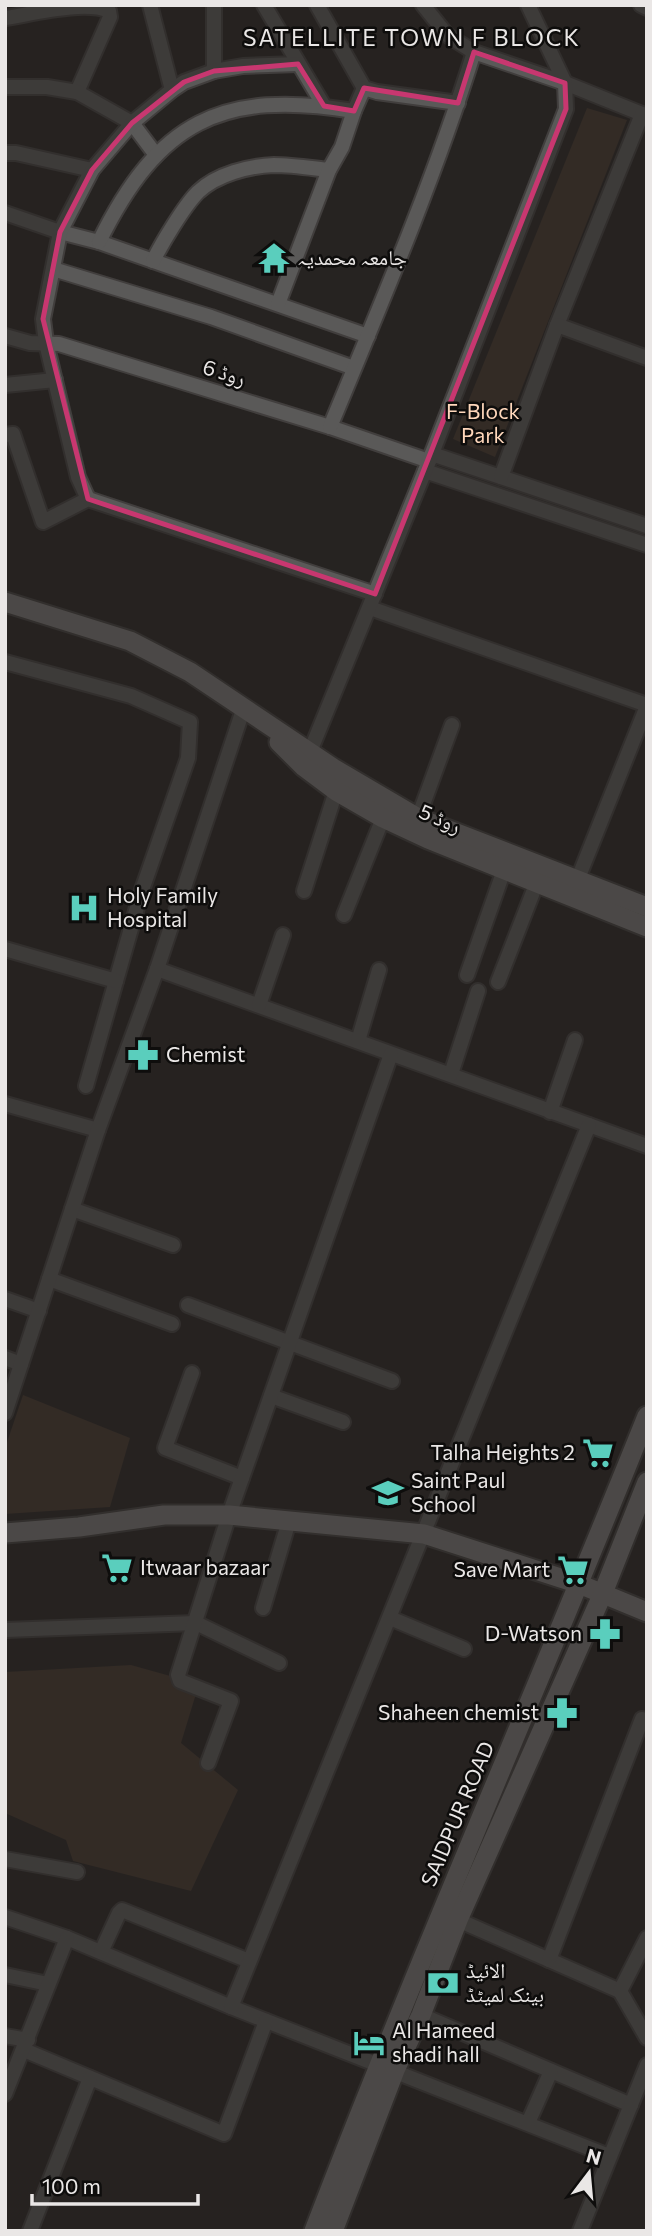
<svg xmlns="http://www.w3.org/2000/svg" width="652" height="2236" viewBox="0 0 652 2236" font-family="Commissioner,'Noto Naskh Arabic',sans-serif">
  <style>
    .green { fill: #43352b }
    .lines { fill: none; stroke-linecap: round; stroke-linejoin: round }
    .minor-casing { stroke: #413e3d; stroke-width: 18 }
    .secondary-casing { stroke: #413e3d; stroke-width: 23 }
    .minor { stroke: #5a5958; stroke-width: 14 }
    .secondary { stroke: #797775; stroke-width: 19 }
    .marked { fill: none; stroke: #c83770; stroke-width: 5; stroke-linejoin: round }
    .labels { text-anchor: middle; stroke-width: 5; stroke-linejoin: round; paint-order: stroke }
    .poi-label { font-size: 21px; fill: #eae7e6; stroke: #0e0d0c; text-anchor: start }
    .street-label { font-size: 21px; fill: #eae7e6; stroke: #0e0d0c }
    .park-label { font-size: 21px; fill: #fed7bb; stroke: #0e0d0c }
    .neighbourhood-label { font-size: 23px; letter-spacing: 2px; fill: #eae7e6; stroke: #0e0d0c }
  </style>
  <rect width="100%" height="100%" fill="#262321"/>
  <g class="green">
    <path d="M587,108L627,120L495,457L453,439Z"/>
    <path d="M23,1395L130,1438L110,1507L5,1514V1448Z"/>
    <path d="M131,1665L199,1684L181,1743L238,1790L191,1891L73,1861L66,1840L5,1813V1672Z"/>
  </g>
  <g class="lines">
    <defs>
      <g id="minor">
        <path d="M150,5L172,90"/>
        <path d="M264,5L324,106"/>
        <path d="M317,5L364,88L377,92L458,103"/>
        <path d="M423,5L447,35L474,52L565,83L647,116"/>
        <path d="M641,5L647,8"/>
        <path d="M5,18C32,14 85,0 109,11L110,17L77,92"/>
        <path d="M214,71V5"/>
        <path d="M5,87H47L77,92L132,123L156,155"/>
        <path d="M5,153H16L92,170"/>
        <path d="M5,213L60,232L99,242L368,336"/>
        <path d="M99,242C158,122 221,89 354,111"/>
        <path d="M153,261C162,243 184,206 198,192C217,174 249,166 274,165C292,165 311,168 329,170"/>
        <path d="M53,269L211,317L354,368"/>
        <path d="M278,304L329,170L342,147L354,111L364,88"/>
        <path d="M557,325L642,114"/>
        <path d="M5,336L30,343L59,344L330,427L429,461"/>
        <path d="M5,385L55,380"/>
        <path d="M330,427C381,304 434,180 474,52"/>
        <path d="M5,435L13,434L43,522L88,499L375,594"/>
        <path d="M432,454L647,526"/>
        <path d="M425,471L647,545"/>
        <path d="M501,477L557,325L647,358"/>
        <path d="M88,499L78,477L46,343L43,319L60,232L92,170L132,123L172,90L184,82L214,71L243,66L298,64"/>
        <path d="M370,608L647,705"/>
        <path d="M5,662L131,696L190,722L188,758L142,890L86,1086"/>
        <path d="M307,759L429,461L566,109L565,83L528,5"/>
        <path d="M418,818L452,725"/>
        <path d="M577,881L647,706"/>
        <path d="M304,891L336,791"/>
        <path d="M344,915L383,818"/>
        <path d="M5,949L116,981"/>
        <path d="M157,969L647,1146"/>
        <path d="M467,975L504,870"/>
        <path d="M498,982L537,882"/>
        <path d="M259,1005L283,935"/>
        <path d="M358,1041L379,970"/>
        <path d="M451,1074L478,991"/>
        <path d="M5,1104L98,1130"/>
        <path d="M550,1112L575,1040"/>
        <path d="M72,1209L173,1245"/>
        <path d="M49,1279L172,1324"/>
        <path d="M5,1299L39,1311"/>
        <path d="M188,1305L392,1381"/>
        <path d="M5,1358L21,1364"/>
        <path d="M192,1373L165,1448L242,1478"/>
        <path d="M271,1396L343,1422"/>
        <path d="M5,1413L98,1130L157,969L244,707"/>
        <path d="M263,1608L289,1521"/>
        <path d="M390,1618L464,1649"/>
        <path d="M5,1630L196,1623L279,1663"/>
        <path d="M208,1763L231,1701L180,1681L178,1675L229,1515L391,1054"/>
        <path d="M5,1859L77,1872"/>
        <path d="M5,1917L67,1938L231,2007L609,2156"/>
        <path d="M458,1920L620,1991"/>
        <path d="M647,1938L620,1991L647,2038"/>
        <path d="M101,1952L119,1913L122,1910L249,1961"/>
        <path d="M549,1960L642,1719"/>
        <path d="M5,1975L48,1984"/>
        <path d="M231,2007L589,1125"/>
        <path d="M421,2015L631,2105"/>
        <path d="M5,2036L28,2040"/>
        <path d="M24,2050L224,2134L266,2021"/>
        <path d="M5,2094L67,1938"/>
        <path d="M528,2123L551,2071"/>
        <path d="M30,2231L90,2078"/>
        <path d="M580,2231L647,2065"/>
      </g>
      <g id="secondary">
        <path d="M5,602L130,641L190,672L333,768L418,818L647,907"/>
        <path d="M279,742L304,767L336,791L383,818L428,839L647,927"/>
        <path d="M5,1533L79,1527L164,1515H229L424,1534L579,1584L647,1612"/>
        <path d="M314,2231C419,1957 538,1688 647,1416"/>
        <path d="M333,2231L395,2070L421,2015L458,1920L603,1593L647,1482"/>
      </g>
    </defs>
    <use href="#minor" class="minor-casing"/>
    <use href="#secondary" class="secondary-casing"/>
    <use href="#minor" class="minor"/>
    <use href="#secondary" class="secondary"/>
  </g>
  <path d="M0 0H652V2236H0ZM474,52L565,83L566,109L375,594L88,499L43,319L60,232L92,170L132,123L184,82L214,71L298,64L324,106L354,111L364,88L458,103Z" fill="#262321" fill-opacity=".55" fill-rule="evenodd"/>
  <path class="marked" d="M474,52L565,83L566,109L375,594L88,499L43,319L60,232L92,170L132,123L184,82L214,71L298,64L324,106L354,111L364,88L458,103Z"/>
  <defs>
    <symbol id="temple-bare" viewBox="-9 -9 18 18"><path d="M0-6L5-2H3V0L6.5 2.5H4V6H1.5V3h-3V6H-4V2.5H-6.5L-3 0V-2H-5Z" fill="#5acebd" stroke="#0e0d0c" stroke-width="2.5" paint-order="stroke"/></symbol>
    <symbol id="hospital-bare" viewBox="-9 -9 18 18"><path d="M-5-5h3v3.5h4V-5h3V5h-3V1.5h-4V5h-3Z" fill="#5acebd" stroke="#0e0d0c" stroke-width="2.5" paint-order="stroke"/></symbol>
    <symbol id="pharmacy-bare" viewBox="-9 -9 18 18"><path d="M-2-6h4v4h4v4h-4v4h-4v-4h-4v-4h4Z" fill="#5acebd" stroke="#0e0d0c" stroke-width="2.5" paint-order="stroke"/></symbol>
    <symbol id="supermarket-bare" viewBox="-9 -9 18 18"><path d="M-6-5.5h2.5l.6 2H6L4.5 2H-2.5L-4.4-4H-6ZM-1.5 3.2a1.3 1.3 0 1 0 .1 0ZM3 3.2a1.3 1.3 0 1 0 .1 0Z" fill="#5acebd" stroke="#0e0d0c" stroke-width="2.5" paint-order="stroke"/></symbol>
    <symbol id="school-bare" viewBox="-9 -9 18 18"><path d="M0-5L7-2L0 1L-7-2ZM-4 1L0 2.5L4 1V4Q0 6-4 4Z" fill="#5acebd" stroke="#0e0d0c" stroke-width="2.5" paint-order="stroke"/></symbol>
    <symbol id="bank-bare" viewBox="-9 -9 18 18"><path d="M-6-4H6V4H-6ZM0-2.3a2.3 2.3 0 1 0 0 4.6a2.3 2.3 0 1 0 0-4.6Z" fill="#5acebd" stroke="#0e0d0c" stroke-width="2.5" paint-order="stroke"/></symbol>
    <symbol id="hotel-bare" viewBox="-9 -9 18 18"><path d="M-6-4.5h1.5V1H6V5H4.5V3h-9V5H-6ZM-4 0a1.8 1.8 0 1 1 3.6 0ZM.5 0V-2.5h3Q6-2.5 6 0Z" fill="#5acebd" stroke="#0e0d0c" stroke-width="2.5" paint-order="stroke"/></symbol>
  </defs>
  <g fill-rule="evenodd">
    <use href="#temple-bare" x="252" y="236" width="44" height="44"/>
    <use href="#hospital-bare" x="62" y="886" width="44" height="44"/>
    <use href="#pharmacy-bare" x="121" y="1033" width="44" height="44"/>
    <use href="#supermarket-bare" x="576" y="1431" width="44" height="44"/>
    <use href="#school-bare" x="366" y="1471" width="44" height="44"/>
    <use href="#supermarket-bare" x="95" y="1546" width="44" height="44"/>
    <use href="#supermarket-bare" x="551" y="1548" width="44" height="44"/>
    <use href="#pharmacy-bare" x="583" y="1612" width="44" height="44"/>
    <use href="#pharmacy-bare" x="540" y="1691" width="44" height="44"/>
    <use href="#bank-bare" x="421" y="1961" width="44" height="44"/>
    <use href="#hotel-bare" x="347" y="2021" width="44" height="44"/>
  </g>
  <g class="labels">
    <g class="poi-label">
      <text x="297" y="265">جامعہ محمدیہ</text>
      <text x="107" y="903">Holy Family<tspan x="107" dy="24">Hospital</tspan></text>
      <text x="166" y="1062">Chemist</text>
      <text x="575" y="1460" text-anchor="end">Talha Heights 2</text>
      <text x="411" y="1488">Saint Paul<tspan x="411" dy="24">School</tspan></text>
      <text x="140" y="1575">Itwaar bazaar</text>
      <text x="550" y="1577" text-anchor="end">Save Mart</text>
      <text x="582" y="1641" text-anchor="end">D-Watson</text>
      <text x="539" y="1720" text-anchor="end">Shaheen chemist</text>
      <text x="466" y="1978">الائیڈ<tspan x="466" dy="24">بینک لمیٹڈ</tspan></text>
      <text x="392" y="2038">Al Hameed<tspan x="392" dy="24">shadi hall</tspan></text>
    </g>
    <g class="street-label">
      <text transform="translate(224 373) rotate(17)" y="7">روڈ 6</text>
      <text transform="translate(440 819) rotate(23)" y="7">روڈ 5</text>
      <text transform="translate(458 1814) rotate(-67)" y="7">SAIDPUR ROAD</text>
    </g>
    <g class="park-label">
      <text x="483" y="419">F-Block<tspan x="483" dy="24">Park</tspan></text>
    </g>
    <g class="neighbourhood-label">
      <text x="412" y="46">SATELLITE TOWN F BLOCK</text>
    </g>
  </g>
  <rect width="652" height="2236" fill="none" stroke="#eae7e6" stroke-width="14"/>
  <g transform="translate(589 2173) rotate(16)" stroke="#0e0d0c" stroke-width="5" paint-order="stroke">
  <path d="M0-5L12 26L0 18L-12 26Z" fill="#eae7e6"/>
  <text y="-10" font-size="19" font-weight="bold" text-anchor="middle" fill="#eae7e6">N</text>
  </g>
  <path d="M32 2194v10h166v-10" fill="none" stroke="#eae7e6" stroke-width="3.5"/>
  <text x="42" y="2194" font-size="21" fill="#eae7e6" stroke="#0e0d0c" stroke-width="5" paint-order="stroke">100 m</text>
</svg>
